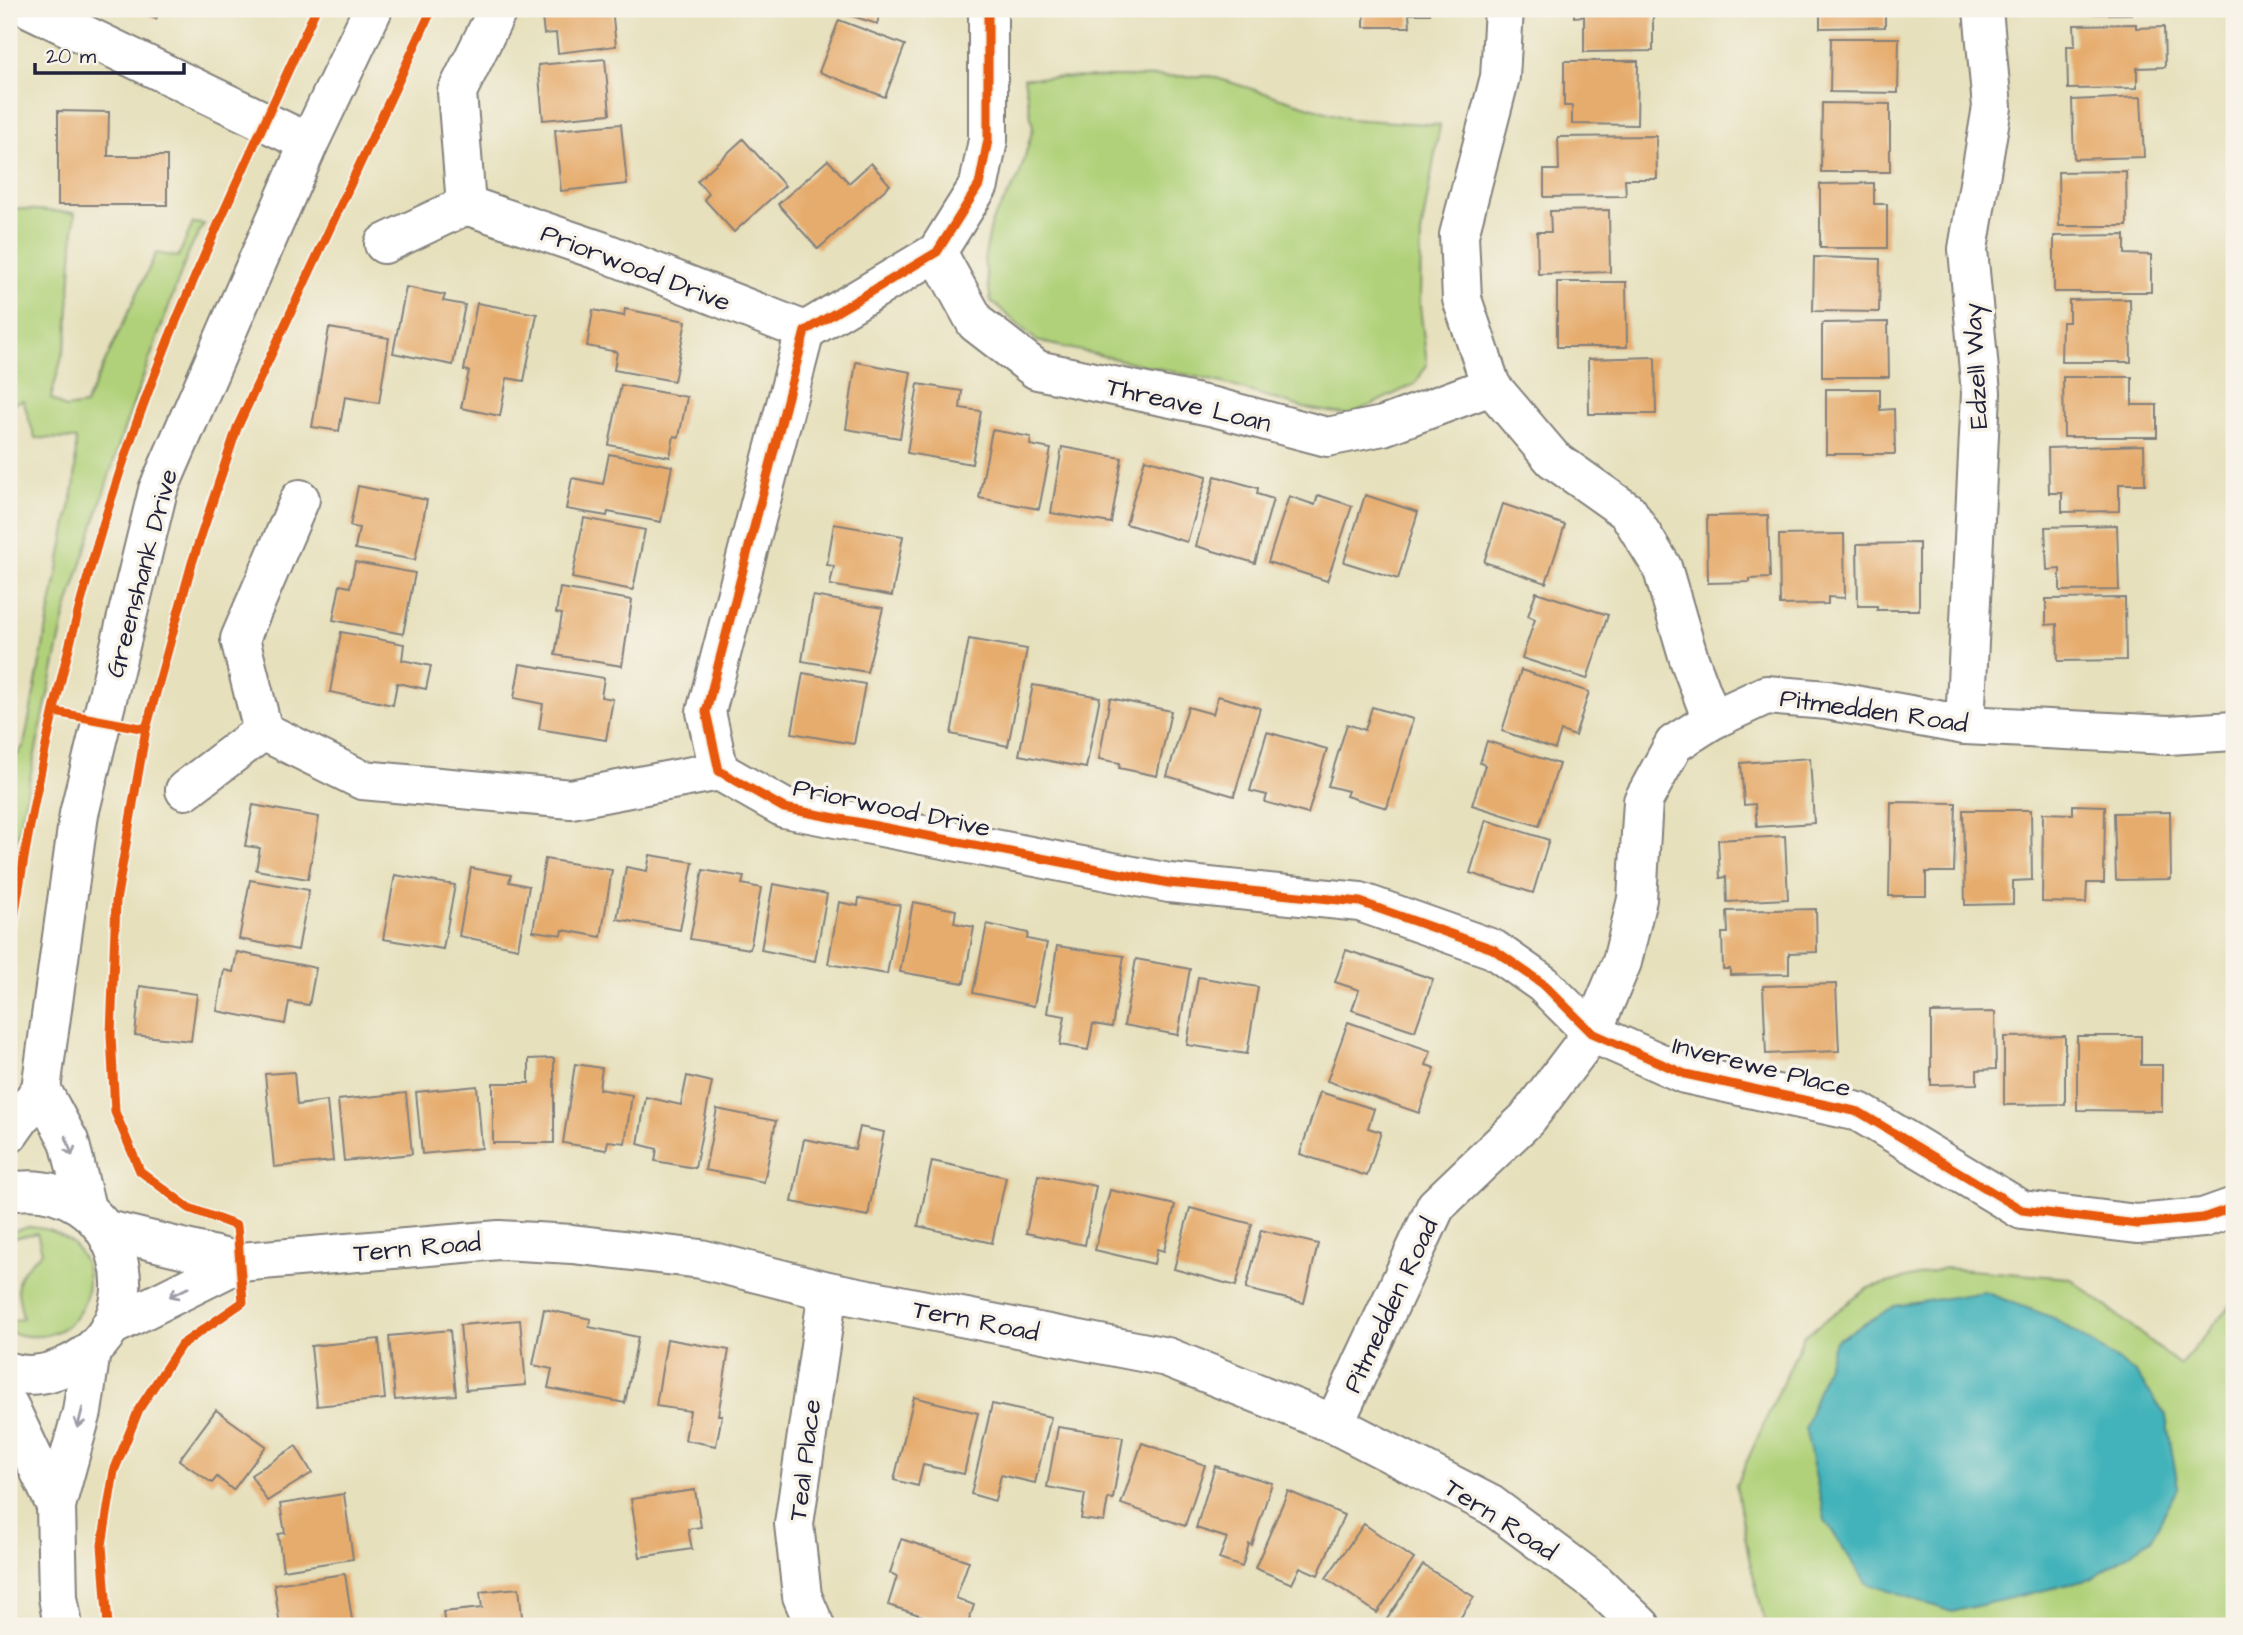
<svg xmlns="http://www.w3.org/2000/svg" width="2243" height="1635" viewBox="0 0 2243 1635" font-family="'Architects Daughter',sans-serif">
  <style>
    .green { fill: #b0d179; stroke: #697a5a; stroke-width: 2 }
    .water { fill: #42b3ba; stroke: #326a7a; stroke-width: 2 }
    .building { fill: #e6ac6d }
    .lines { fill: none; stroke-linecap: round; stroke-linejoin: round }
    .minor-casing { stroke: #84817c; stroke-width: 42 }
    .minor { stroke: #fff; stroke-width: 38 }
    .cycleway-casing { stroke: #f7f3e8; stroke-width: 13 }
    .cycleway { stroke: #e8590c; stroke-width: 9 }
    .oneway { stroke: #9c9ca7 }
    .labels { text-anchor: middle; stroke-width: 7; stroke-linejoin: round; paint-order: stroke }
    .street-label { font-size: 26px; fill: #22223b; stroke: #f7f3e8 }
  </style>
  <rect width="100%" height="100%" fill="#f7f3e8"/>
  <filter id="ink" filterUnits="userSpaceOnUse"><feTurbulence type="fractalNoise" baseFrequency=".0143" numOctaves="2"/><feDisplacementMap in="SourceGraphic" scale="14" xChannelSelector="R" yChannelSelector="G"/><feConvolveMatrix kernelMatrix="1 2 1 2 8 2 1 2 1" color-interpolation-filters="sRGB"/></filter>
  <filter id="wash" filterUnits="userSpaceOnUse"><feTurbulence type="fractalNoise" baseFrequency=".00686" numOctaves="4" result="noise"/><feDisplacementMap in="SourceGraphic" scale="28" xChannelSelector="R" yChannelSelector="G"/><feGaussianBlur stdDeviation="1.57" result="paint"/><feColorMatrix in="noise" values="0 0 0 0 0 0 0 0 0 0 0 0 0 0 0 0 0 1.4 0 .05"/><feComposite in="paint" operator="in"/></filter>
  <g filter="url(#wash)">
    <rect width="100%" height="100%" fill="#e6e0bc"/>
    <g class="green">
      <path d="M1210,76L1349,119L1440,125L1421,234L1420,306L1427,365L1415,384L1350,415L1304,408L1223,383L1037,341L991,301L984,260L992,221L1019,177L1033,128L1024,78Z"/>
      <path d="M9,208L75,213L67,338L51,398L65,408L85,405L156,253L178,257L193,223L204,224L189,251L123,432L65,616L9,874V767L24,745L75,482L76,439L35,438L23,400L9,405Z"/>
      <path d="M29,1227C122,1232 97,1361 9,1332V1321L23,1319C16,1281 11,1279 42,1252L37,1233L9,1239V1232Z"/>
      <path d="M1945,1268L2070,1278L2180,1365L2234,1301V1626H1766L1749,1558L1736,1485L1804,1336L1868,1288Z"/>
    </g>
    <path class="water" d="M1984,1292L2054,1318L2135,1372L2166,1416L2178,1487L2151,1539L2091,1579L1952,1612L1866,1583L1825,1520L1805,1428L1835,1341L1895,1306Z"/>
    <g id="blocks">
      <g class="building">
        <path d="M135,9H161L156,19Z"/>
        <path d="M541,9H612L616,46L558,53L556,33L544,34Z"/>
        <path d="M831,9H881L877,24Z"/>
        <path d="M1364,9H1430V14H1409L1410,27H1364Z"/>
        <path d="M1574,9H1653V51L1584,52V16L1574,17Z"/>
        <path d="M1820,9H1885V27L1820,28Z"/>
        <rect x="2064" y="9" width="68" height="5"/>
        <path d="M839,20L905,45L885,97L819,72Z"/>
        <path d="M2136,24V28L2164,27L2165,67L2137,68V88L2068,89L2067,46H2075L2074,25Z"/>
        <path d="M1831,38H1899L1898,93L1830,92Z"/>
        <path d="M605,59L610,114L543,120L538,65Z"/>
        <path d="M1564,61H1638L1637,125L1572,124V106H1564Z"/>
        <path d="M2141,97L2144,157L2074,159L2072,100Z"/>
        <path d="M1822,103L1890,104V172H1821Z"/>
        <path d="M58,111L109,112L108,156H167V205H58Z"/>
        <path d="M621,124L627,184L561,191L555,130Z"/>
        <path d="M1656,136L1657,179H1625L1626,196L1544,197V170H1559L1558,137Z"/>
        <path d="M743,139L785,186L734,232L704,199L709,194L697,181Z"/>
        <path d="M828,160L849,183L871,163L890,185L818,249L778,204Z"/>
        <path d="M2126,171L2127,226H2059L2058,172Z"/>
        <path d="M1874,183V204H1887V248H1820V184Z"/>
        <path d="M1609,210L1610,272L1538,274L1537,232H1551L1550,211Z"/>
        <path d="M2125,235V254L2151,255V292H2054V236Z"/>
        <path d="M1814,257L1880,259L1879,312L1813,311Z"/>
        <path d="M1557,282H1626L1627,347H1557Z"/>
        <path d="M406,287L445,295L443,301L465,305L453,365L393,353Z"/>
        <path d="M2130,299L2131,362H2061L2062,322H2069V300Z"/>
        <path d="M477,303L537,314L524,381L507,378L500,416L461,408L469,371L464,370Z"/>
        <path d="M625,309L686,321L674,381L614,370L617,352L587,346L593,310L624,316Z"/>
        <path d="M1888,322L1889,377H1822V323Z"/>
        <path d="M329,328L389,338L379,403L345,397L339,431L312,427Z"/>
        <path d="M1655,357L1656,414H1589L1588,359Z"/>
        <path d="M856,362L911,372L900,438L846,429Z"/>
        <path d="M2063,377H2132V405H2157V437H2064Z"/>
        <path d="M918,384L962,391L960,408L981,411L972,464L907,453Z"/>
        <path d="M621,385L687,397L679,437L674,436L670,457L609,445Z"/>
        <path d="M1826,389H1880V410L1894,409L1895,454H1826Z"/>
        <path d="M992,430L1031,437L1030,445L1051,449L1039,509L979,498Z"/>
        <path d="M2144,445L2145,484H2119V511L2062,512V493H2049L2048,448Z"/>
        <path d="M1062,447L1122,458L1111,523L1051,513Z"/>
        <path d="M609,454L672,466L661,522L608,512L607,516L566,509L572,478L603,484Z"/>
        <path d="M1145,459L1207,476L1187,542L1126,524Z"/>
        <path d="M1215,476L1258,488L1257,494L1273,499L1255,563L1196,546Z"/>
        <path d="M358,486L427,500L415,560L355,549L359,528L350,526Z"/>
        <path d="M1318,495L1352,506L1327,581L1268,562L1289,496L1315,505Z"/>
        <path d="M1365,495L1418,512L1398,579L1344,562Z"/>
        <path d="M1503,504L1565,525L1546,583L1484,562Z"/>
        <path d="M1768,515L1770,578L1750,579V582L1708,583L1707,516Z"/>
        <path d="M584,518L645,530L633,590L572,578Z"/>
        <path d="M834,524L903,536L892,596L830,585L834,566L827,565Z"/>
        <path d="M2117,525L2119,590L2060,591V569L2047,570L2045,527Z"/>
        <path d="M1844,534L1845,598L1828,597V604L1780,605L1779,535Z"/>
        <path d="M1919,543V610H1877V606H1858L1857,544Z"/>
        <path d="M355,562L415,573L403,634L333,620L340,585L350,587Z"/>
        <path d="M560,588L632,600L622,666L555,655L562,614L556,613Z"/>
        <path d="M1536,592L1608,615L1587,679L1522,658L1535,619L1528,616Z"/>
        <path d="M813,596L883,608L867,672L802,661Z"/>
        <path d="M2125,598L2126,660L2058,661L2057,624L2046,625V599Z"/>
        <path d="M341,632L404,644L402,660L431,666L426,689L397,683L393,705L330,692Z"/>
        <path d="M969,639L1027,649L1008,746L951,734Z"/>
        <path d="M520,664L604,678L601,697L613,699L606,740L539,729L543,704L514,698Z"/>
        <path d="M1521,670L1589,692L1575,736L1561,731L1555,749L1502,731Z"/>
        <path d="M803,673L865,684L854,744L792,733Z"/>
        <path d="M1033,685L1100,697L1086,768L1019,755Z"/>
        <path d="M1218,696L1260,708L1234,796L1167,776L1188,707L1213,714Z"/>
        <path d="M1110,698L1171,711L1157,776L1119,768L1120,763L1099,759Z"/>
        <path d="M1372,707L1413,719L1387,808L1346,796L1348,791L1328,786L1347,724L1365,730Z"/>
        <path d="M1267,732L1327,749L1308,814L1265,802L1267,795L1250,791Z"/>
        <path d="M1487,741L1559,764L1539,826L1472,805L1485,765L1480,763Z"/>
        <path d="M1810,758L1814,823L1757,827L1755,804L1744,805L1741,763Z"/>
        <path d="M1891,802L1956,803L1954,872H1926V896H1889Z"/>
        <path d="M253,805L319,817L308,879L256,870L260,848L245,846Z"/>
        <path d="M2073,805L2105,806L2104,883H2087L2086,903L2042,902L2043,813L2073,814Z"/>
        <path d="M1963,810H2031L2032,880L2013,881V904L1965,905Z"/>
        <path d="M2170,812L2171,879L2116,880L2114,813Z"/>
        <path d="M1486,820L1549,840L1533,893L1470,873Z"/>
        <path d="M1785,836L1788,899L1727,902L1726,877L1720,878L1718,840Z"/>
        <path d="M650,855L693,862L680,930L617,919L626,867L647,871Z"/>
        <path d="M545,859L612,870L601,937L563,930L562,935L533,931Z"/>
        <path d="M471,868L511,875L509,882L529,886L518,948L459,936Z"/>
        <path d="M703,870L744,877L742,884L761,888L750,949L690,939Z"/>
        <path d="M395,875L455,885L443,949L383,939Z"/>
        <path d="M250,880L309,890L298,950L239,939Z"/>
        <path d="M773,884L827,894L815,961L761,950Z"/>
        <path d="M859,898L900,905L887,974L828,964L839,902L858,906Z"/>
        <path d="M913,902L956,910L954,923L974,927L964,983L900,972Z"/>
        <path d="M1816,909L1817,952L1789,953V974L1730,975V969H1723L1722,933H1728L1727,911Z"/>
        <path d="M987,924L1028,933L1027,939L1047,943L1034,1006L973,993Z"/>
        <path d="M1057,946L1124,956L1112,1027L1093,1024L1088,1050L1060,1045L1065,1016L1047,1013Z"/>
        <path d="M1346,950L1433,979L1415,1031L1352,1010L1359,990L1335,982Z"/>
        <path d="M237,952L316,968L309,1005L289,1002L285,1024L217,1011L224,970L233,972Z"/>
        <path d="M1136,959L1190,969L1178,1035L1124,1025Z"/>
        <path d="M1198,977L1258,987L1247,1054L1187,1045Z"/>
        <path d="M1836,984L1839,1051L1766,1054L1763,986Z"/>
        <path d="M140,986L197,994L191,1041L135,1035Z"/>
        <path d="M1995,1012L1996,1069L1977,1070V1084L1931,1085V1013Z"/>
        <path d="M1348,1022L1431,1051L1426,1065L1435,1068L1419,1113L1327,1081Z"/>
        <path d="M2065,1036V1104L2004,1105V1037Z"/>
        <path d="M2077,1036H2141V1065H2162V1111L2077,1110Z"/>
        <path d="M554,1058V1143H493V1083H529V1059Z"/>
        <path d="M575,1064L602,1068L599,1089L632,1095L625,1143L608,1141L606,1150L563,1143Z"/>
        <path d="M294,1072L297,1105L327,1101L333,1161L274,1167L265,1074Z"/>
        <path d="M687,1076L712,1082L695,1168L655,1161L657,1149L638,1144L646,1097L681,1105Z"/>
        <path d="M477,1086L482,1148L422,1154L416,1092Z"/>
        <path d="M1320,1092L1374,1109L1368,1128L1381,1132L1367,1176L1300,1154Z"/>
        <path d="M406,1093L412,1154L344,1161L338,1100Z"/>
        <path d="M717,1109L776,1121L764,1182L705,1170Z"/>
        <path d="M860,1127L884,1132L868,1216L792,1202L804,1139L855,1149Z"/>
        <path d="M932,1161L1006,1177L992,1243L918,1226Z"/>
        <path d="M1038,1175L1096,1186L1085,1245L1026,1233Z"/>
        <path d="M1110,1190L1175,1205L1164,1251L1157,1249L1154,1264L1095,1250Z"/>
        <path d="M1190,1208L1252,1224L1236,1286L1174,1269Z"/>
        <path d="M1261,1230L1318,1244L1304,1303L1246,1289Z"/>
        <path d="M544,1309L591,1319L589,1327L638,1337L625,1403L548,1388L552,1369L533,1365Z"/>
        <path d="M520,1320L526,1385L466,1390L460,1325Z"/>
        <path d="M450,1330L456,1395L395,1400L389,1336Z"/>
        <path d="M379,1339L385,1399L317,1406L311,1346Z"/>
        <path d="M667,1339L729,1350L718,1415H722L716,1446L685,1440L690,1411L656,1406Z"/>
        <path d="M914,1397L978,1413L964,1474L923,1465L918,1486L894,1480Z"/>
        <path d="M992,1404L1051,1417L1035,1483L1001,1475L995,1501L971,1494Z"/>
        <path d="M216,1410L266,1446L233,1490L217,1477L212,1483L179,1460Z"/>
        <path d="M1058,1427L1123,1437L1113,1499L1108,1498L1104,1522L1081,1519L1085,1494L1047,1487Z"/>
        <path d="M1142,1443L1205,1465L1185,1526L1121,1504Z"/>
        <path d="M296,1446L312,1473L267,1501L251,1475Z"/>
        <path d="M1215,1466L1272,1483L1252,1545L1249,1544L1242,1567L1219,1559L1227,1538L1196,1528Z"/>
        <path d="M695,1490L701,1527L688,1529L692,1549L640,1557L631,1499Z"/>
        <path d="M1288,1491L1344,1515L1318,1575L1300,1567L1292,1584L1255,1568Z"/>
        <path d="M344,1494L353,1559L283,1570L278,1534L285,1533L280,1504Z"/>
        <path d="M1364,1524L1414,1559L1377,1613L1326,1578Z"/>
        <path d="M901,1539L969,1561L956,1598L974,1605L967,1626H954L888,1605L897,1576L890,1573Z"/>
        <path d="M1423,1565L1474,1597L1455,1626H1398L1387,1619Z"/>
        <path d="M345,1574L353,1626H280L274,1584Z"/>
        <path d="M519,1588L523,1626H445L443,1612L482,1608L480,1592Z"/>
      </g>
    </g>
  </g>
  <g filter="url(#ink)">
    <use href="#blocks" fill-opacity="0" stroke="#84817c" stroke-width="2"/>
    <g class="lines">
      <defs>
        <g id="minor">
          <path d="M31,9L309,143"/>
          <path d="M988,9V140L979,185L937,252L805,331L706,712L719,771L784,808L1169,883L1360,902L1493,949L1543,984L1592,1033L1685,1074L1859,1112L2022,1210L2137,1224L2203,1218L2234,1207"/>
          <path d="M1504,9L1500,77L1459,235L1462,299L1491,386L1553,459L1628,512L1662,567L1689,659L1712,720"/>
          <path d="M466,205L601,251L805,331"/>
          <path d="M384,244L466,205L457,92L498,9"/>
          <path d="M937,252L976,323L1037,370L1214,407L1327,437L1383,426L1491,386"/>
          <path d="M1965,725L1981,393L1968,249L1992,107L1983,9"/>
          <path d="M263,731L362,780L571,799L719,771"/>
          <path d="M185,790L263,731L240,639L300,499"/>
          <path d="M41,1089L69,1141L86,1208"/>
          <path d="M9,1134L41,1089L79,814L158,490L309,143L373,9"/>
          <path d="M9,1192C122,1172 167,1327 61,1368C45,1375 26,1377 9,1372"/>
          <path d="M107,1230L240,1262L499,1240L572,1244L701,1259L828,1291L1167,1357L1334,1424L1491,1505L1596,1583L1641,1626"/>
          <path d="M110,1327L240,1262"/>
          <path d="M9,1406L56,1506"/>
          <path d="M1334,1424L1436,1206L1527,1119L1592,1033L1622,962L1637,899L1643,801L1674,744L1712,720L1766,695L1827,700L1965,725L2169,735L2234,731"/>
          <path d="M63,1626L58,1597L56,1506L82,1412L91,1351"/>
          <path d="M815,1626L802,1596L794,1524L828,1291"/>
        </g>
      </defs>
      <use href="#minor" class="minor-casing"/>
      <use href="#minor" class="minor"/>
      <defs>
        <g id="cycleway">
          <path d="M988,9V140L979,185L937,252L805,331L706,712L719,771L784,808L1169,883L1360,902L1493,949L1543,984L1592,1033L1685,1074L1859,1112L2022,1210L2137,1224L2203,1218L2234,1207"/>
          <path d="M55,712L146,729"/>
          <path d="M9,951C39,746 91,530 169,338C215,226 267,119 316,9"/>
          <path d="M108,1626L102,1545L114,1471L139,1409L181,1345L243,1302L237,1226L189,1208L140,1171L115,1112L111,1035L116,901L146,729L192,563L237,428L432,9"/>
        </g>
      </defs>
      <use href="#cycleway" class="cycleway-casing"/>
      <use href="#cycleway" class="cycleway"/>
    </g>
    <defs><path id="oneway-shaft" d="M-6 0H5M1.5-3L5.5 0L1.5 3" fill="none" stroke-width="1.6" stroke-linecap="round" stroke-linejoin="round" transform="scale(1.75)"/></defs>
    <g class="oneway">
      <use href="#oneway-shaft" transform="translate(69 1146) rotate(72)"/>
      <use href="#oneway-shaft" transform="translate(179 1292) rotate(154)"/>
      <use href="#oneway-shaft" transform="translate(80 1418) rotate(104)"/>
    </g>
  </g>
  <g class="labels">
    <g class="street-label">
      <text transform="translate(636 267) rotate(21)" y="9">Priorwood Drive</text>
      <text transform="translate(1975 366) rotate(-93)" y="9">Edzell Way</text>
      <text transform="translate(1189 404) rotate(13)" y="9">Threave Loan</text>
      <text transform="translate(141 573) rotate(-75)" y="9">Greenshank Drive</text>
      <text transform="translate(1874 710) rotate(8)" y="9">Pitmedden Road</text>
      <text transform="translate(892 807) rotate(12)" y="9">Priorwood Drive</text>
      <text transform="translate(1762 1066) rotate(14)" y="9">Inverewe Place</text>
      <text transform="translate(417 1247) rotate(-5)" y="9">Tern Road</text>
      <text transform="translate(1390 1305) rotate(-65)" y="9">Pitmedden Road</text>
      <text transform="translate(976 1320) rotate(11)" y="9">Tern Road</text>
      <text transform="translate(804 1460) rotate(-83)" y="9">Teal Place</text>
      <text transform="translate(1501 1519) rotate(33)" y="9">Tern Road</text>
    </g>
  </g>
  <rect width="2243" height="1635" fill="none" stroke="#f7f3e8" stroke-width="35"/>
  <path d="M35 63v10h149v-10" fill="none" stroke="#22223b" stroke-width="3.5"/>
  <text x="46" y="63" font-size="21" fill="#22223b" stroke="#f7f3e8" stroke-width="5" paint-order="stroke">20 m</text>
</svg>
